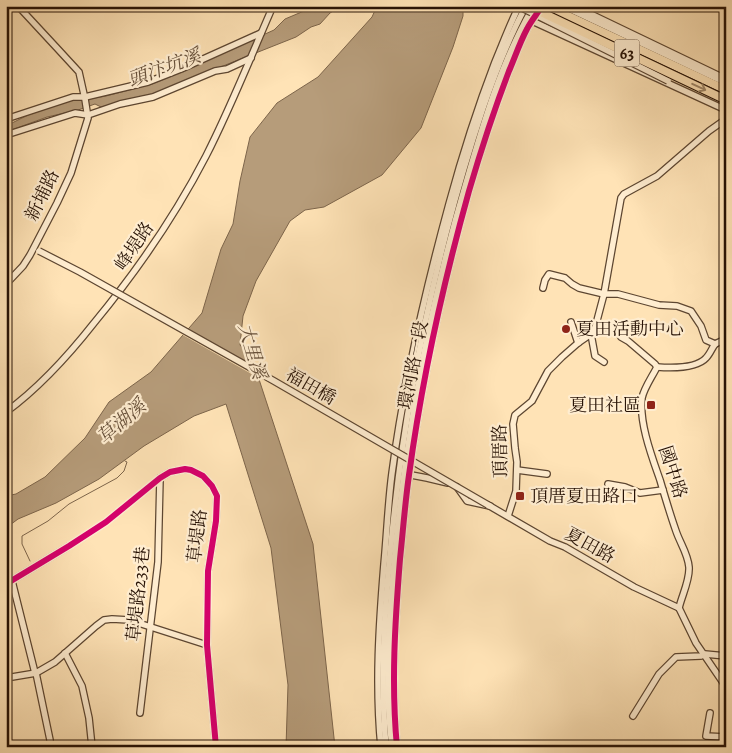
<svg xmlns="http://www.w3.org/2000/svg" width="732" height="753" viewBox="0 0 732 753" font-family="Alegreya,'Noto Serif TC',serif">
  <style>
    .water { fill: #b69c7a; stroke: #7d654b }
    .pier { fill: #ffe3b6 }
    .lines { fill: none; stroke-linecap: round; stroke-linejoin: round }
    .stream { stroke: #7d654b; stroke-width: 1 }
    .minor-casing { stroke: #5d4631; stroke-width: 8 }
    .major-casing { stroke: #271205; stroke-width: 10 }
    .minor { stroke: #ffedd0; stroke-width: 5.5 }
    .major { stroke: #ffe3b6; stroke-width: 8 }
    .minor-bridge-casing { stroke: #5d4631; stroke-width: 8; stroke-linecap: butt }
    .major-bridge-casing { stroke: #271205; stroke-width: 10; stroke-linecap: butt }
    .minor-bridge { stroke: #ffedd0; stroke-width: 5.5 }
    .major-bridge { stroke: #ffe3b6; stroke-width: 8 }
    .cycleway-casing { stroke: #ffedd0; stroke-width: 9 }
    .cycleway { stroke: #d6006c; stroke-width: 6 }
    .oneway { stroke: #9e8566 }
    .poi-dot { fill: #8f2418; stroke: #ffedd0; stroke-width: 2 }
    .labels { text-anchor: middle; stroke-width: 4.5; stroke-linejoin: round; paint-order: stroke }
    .shield { fill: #ffedd0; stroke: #685442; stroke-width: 1 }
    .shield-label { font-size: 16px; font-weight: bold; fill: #271205 }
    .street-label { font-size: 18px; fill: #271205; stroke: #ffedd0 }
    .poi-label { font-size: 18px; fill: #271205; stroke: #ffedd0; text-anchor: start }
    .water-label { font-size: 19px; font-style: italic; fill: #67503a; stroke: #ffedd0 }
  </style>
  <rect width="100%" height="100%" fill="#ffe3b6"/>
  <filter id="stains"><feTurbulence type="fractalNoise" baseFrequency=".004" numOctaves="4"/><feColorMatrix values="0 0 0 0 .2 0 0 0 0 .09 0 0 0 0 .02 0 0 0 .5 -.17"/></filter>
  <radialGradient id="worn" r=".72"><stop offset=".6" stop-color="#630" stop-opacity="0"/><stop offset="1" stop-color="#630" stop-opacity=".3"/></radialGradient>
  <g class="water">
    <path d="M311,6H341L330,13L320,24L311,27L296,37L150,95L101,107L95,104L78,110L47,117L6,132V126L30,114L72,100L89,99L106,96L152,84L172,76L274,30L285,19L304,11Z"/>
    <path d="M377,6H463V16L453,47L421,128L382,175L324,207L305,210L290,221L256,281L243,316L240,345L253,361L313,544L335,747H286L288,685L271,548L226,404L194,416L144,446L99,479L56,503L18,519L6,528V496L16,494L45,477L85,438L109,402L151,372L202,313L221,249L233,224L240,181L250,137L277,103L318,77L372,17Z"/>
  </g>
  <path class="pier" d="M186,328L258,370L262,380L181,334Z"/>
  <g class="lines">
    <path class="stream" d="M30,561L22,544V536L48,521L69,504L117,478L124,471L127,462L125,461"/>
    <defs>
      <g id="minor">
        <path d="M563,6L722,81L725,85L726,89"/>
        <path d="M574,6L726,79"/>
        <path d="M530,20L726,110"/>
        <path d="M6,119L73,97H85L148,82L181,69L261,33"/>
        <path d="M6,135L75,113L88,115L120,104L153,97L215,71L227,69L251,58"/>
        <path d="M6,284L23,266L30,255L57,203L71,173L88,118L85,99L79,72L56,47L18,6"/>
        <path d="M543,288L545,280L549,274L565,278L572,284L579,288L604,294H618L659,305L677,306L691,311L701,326L706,340L715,344L726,339"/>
        <path d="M571,322L578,343"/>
        <path d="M595,328L612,327L618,331L621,337L628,341L655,364L657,367C652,377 644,388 642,398C639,423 652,457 660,480C665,497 670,514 676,531C680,543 688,554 689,567C690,580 682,595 679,608L696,643L726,687"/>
        <path d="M591,334L595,356L604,362"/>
        <path d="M657,367C671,368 696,369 706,358C710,354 712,348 715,344"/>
        <path d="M6,412C40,387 68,356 94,323C137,271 175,216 206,156C231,107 251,56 273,6"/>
        <path d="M517,470L547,474"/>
        <path d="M406,474L427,478L448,483"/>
        <path d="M608,484L625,487L640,493L663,490"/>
        <path d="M457,487L467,501L490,506"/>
        <path d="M488,505L550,541L565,547L634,587L679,608"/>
        <path d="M508,516L516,491L517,462L515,448L513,424L515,415L532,401L548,371L562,357L578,343L591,334L595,328L604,294L621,198L624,194L657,176L709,131L726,119"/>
        <path d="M12,581L35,673"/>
        <path d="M6,584L69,546L106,522L160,478L170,472L185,469L191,470L203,476L212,486L217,496L216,521L208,571L207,645L216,747"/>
        <path d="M65,653L82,686L89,718L92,747"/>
        <path d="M36,673L50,740V747"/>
        <path d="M6,678L36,673L55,662L96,626L104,620L112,619L129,620L207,645"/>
        <path d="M140,713L158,562L160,478"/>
        <path d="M710,713L706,736L726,737"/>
        <path d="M633,716L659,674L676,657L701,656L705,654L726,656"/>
        <path d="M381,747C375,685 379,625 384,564C387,533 388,503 392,473C404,382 425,292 449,204C462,156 477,109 495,62C503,43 510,24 519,6"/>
        <path d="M386,747C379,667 386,586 395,507C405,414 423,324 446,233C457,191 469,150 483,108C495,73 508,39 526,6"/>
        <path d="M392,747C384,682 389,617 395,553C407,428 430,304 466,183C483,124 501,63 532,9"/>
        <path d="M397,747C391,684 395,622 400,559C403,531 405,503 409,475C422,379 443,284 469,191C481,150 494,110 509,71C515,57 520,42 527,29C531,21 537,14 542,6"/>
      </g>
      <path id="major" d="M547,6L726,90"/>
    </defs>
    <use href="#minor" class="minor-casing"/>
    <use href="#major" class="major-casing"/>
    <use href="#minor" class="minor"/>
    <use href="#major" class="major"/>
    <defs>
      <g id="minor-bridge">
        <path d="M518,6L668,81"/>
        <path d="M39,251L80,272L274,381L488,505"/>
      </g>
      <path id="major-bridge" d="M528,6L726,100"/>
    </defs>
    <use href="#minor-bridge" class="minor-bridge-casing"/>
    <use href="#major-bridge" class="major-bridge-casing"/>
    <use href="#minor-bridge" class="minor-bridge"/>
    <use href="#major-bridge" class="major-bridge"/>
    <defs>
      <g id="cycleway">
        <path d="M6,584L69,546L106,522L160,478L170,472L185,469L191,470L203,476L212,486L217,496L216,521L208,571L207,645L216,747"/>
        <path d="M397,747C391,684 395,622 400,559C403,531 405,503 409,475C422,379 443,284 469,191C481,150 494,110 509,71C515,57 520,42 527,29C531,21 537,14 542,6"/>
      </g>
    </defs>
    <use href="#cycleway" class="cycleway-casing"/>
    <use href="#cycleway" class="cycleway"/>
  </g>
  <defs><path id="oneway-shaft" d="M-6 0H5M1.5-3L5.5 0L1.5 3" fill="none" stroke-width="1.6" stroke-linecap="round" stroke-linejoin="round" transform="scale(1.25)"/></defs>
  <use class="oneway" href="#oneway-shaft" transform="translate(699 87) rotate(25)"/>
  <g class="poi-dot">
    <circle cx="566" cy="329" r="5"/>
    <rect x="646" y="400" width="10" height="10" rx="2.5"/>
    <rect x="515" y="491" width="10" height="10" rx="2.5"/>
  </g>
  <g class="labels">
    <rect class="shield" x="614.5" y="39.5" width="25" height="27" rx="4"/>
    <g class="shield-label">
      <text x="627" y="59">63</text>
    </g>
    <g class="street-label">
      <text transform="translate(42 195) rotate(-64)" y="6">新埔路</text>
      <text transform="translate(134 246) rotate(-56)" y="6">峰堤路</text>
      <text transform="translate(413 365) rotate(-79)" y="6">環河路一段</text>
      <text transform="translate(311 386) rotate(30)" y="6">福田橋</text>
      <text transform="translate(500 451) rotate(-91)" y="6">頂厝路</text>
      <text transform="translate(673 472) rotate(72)" y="6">國中路</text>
      <text transform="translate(197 536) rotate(-83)" y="6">草堤路</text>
      <text transform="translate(590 545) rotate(29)" y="6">夏田路</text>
      <text transform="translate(138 594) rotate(-84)" y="6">草堤路233巷</text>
    </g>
    <g class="poi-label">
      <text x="576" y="335">夏田活動中心</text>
      <text x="641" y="411" text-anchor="end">夏田社區</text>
      <text x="530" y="502">頂厝夏田路口</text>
    </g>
    <g class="water-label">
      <text transform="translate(164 67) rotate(-20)" y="7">頭汴坑溪</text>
      <text transform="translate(253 351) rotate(74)" y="7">大里溪</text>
      <text transform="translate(121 421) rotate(-41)" y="7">草湖溪</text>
    </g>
  </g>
  <rect width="732" height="753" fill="none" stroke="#ffe3b6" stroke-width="25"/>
  <rect x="8" y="8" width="717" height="738" fill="none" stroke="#271205" stroke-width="2.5"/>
  <rect x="12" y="12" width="707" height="728" fill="none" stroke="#271205"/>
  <rect width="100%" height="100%" filter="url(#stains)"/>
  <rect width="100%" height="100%" fill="url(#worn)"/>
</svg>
